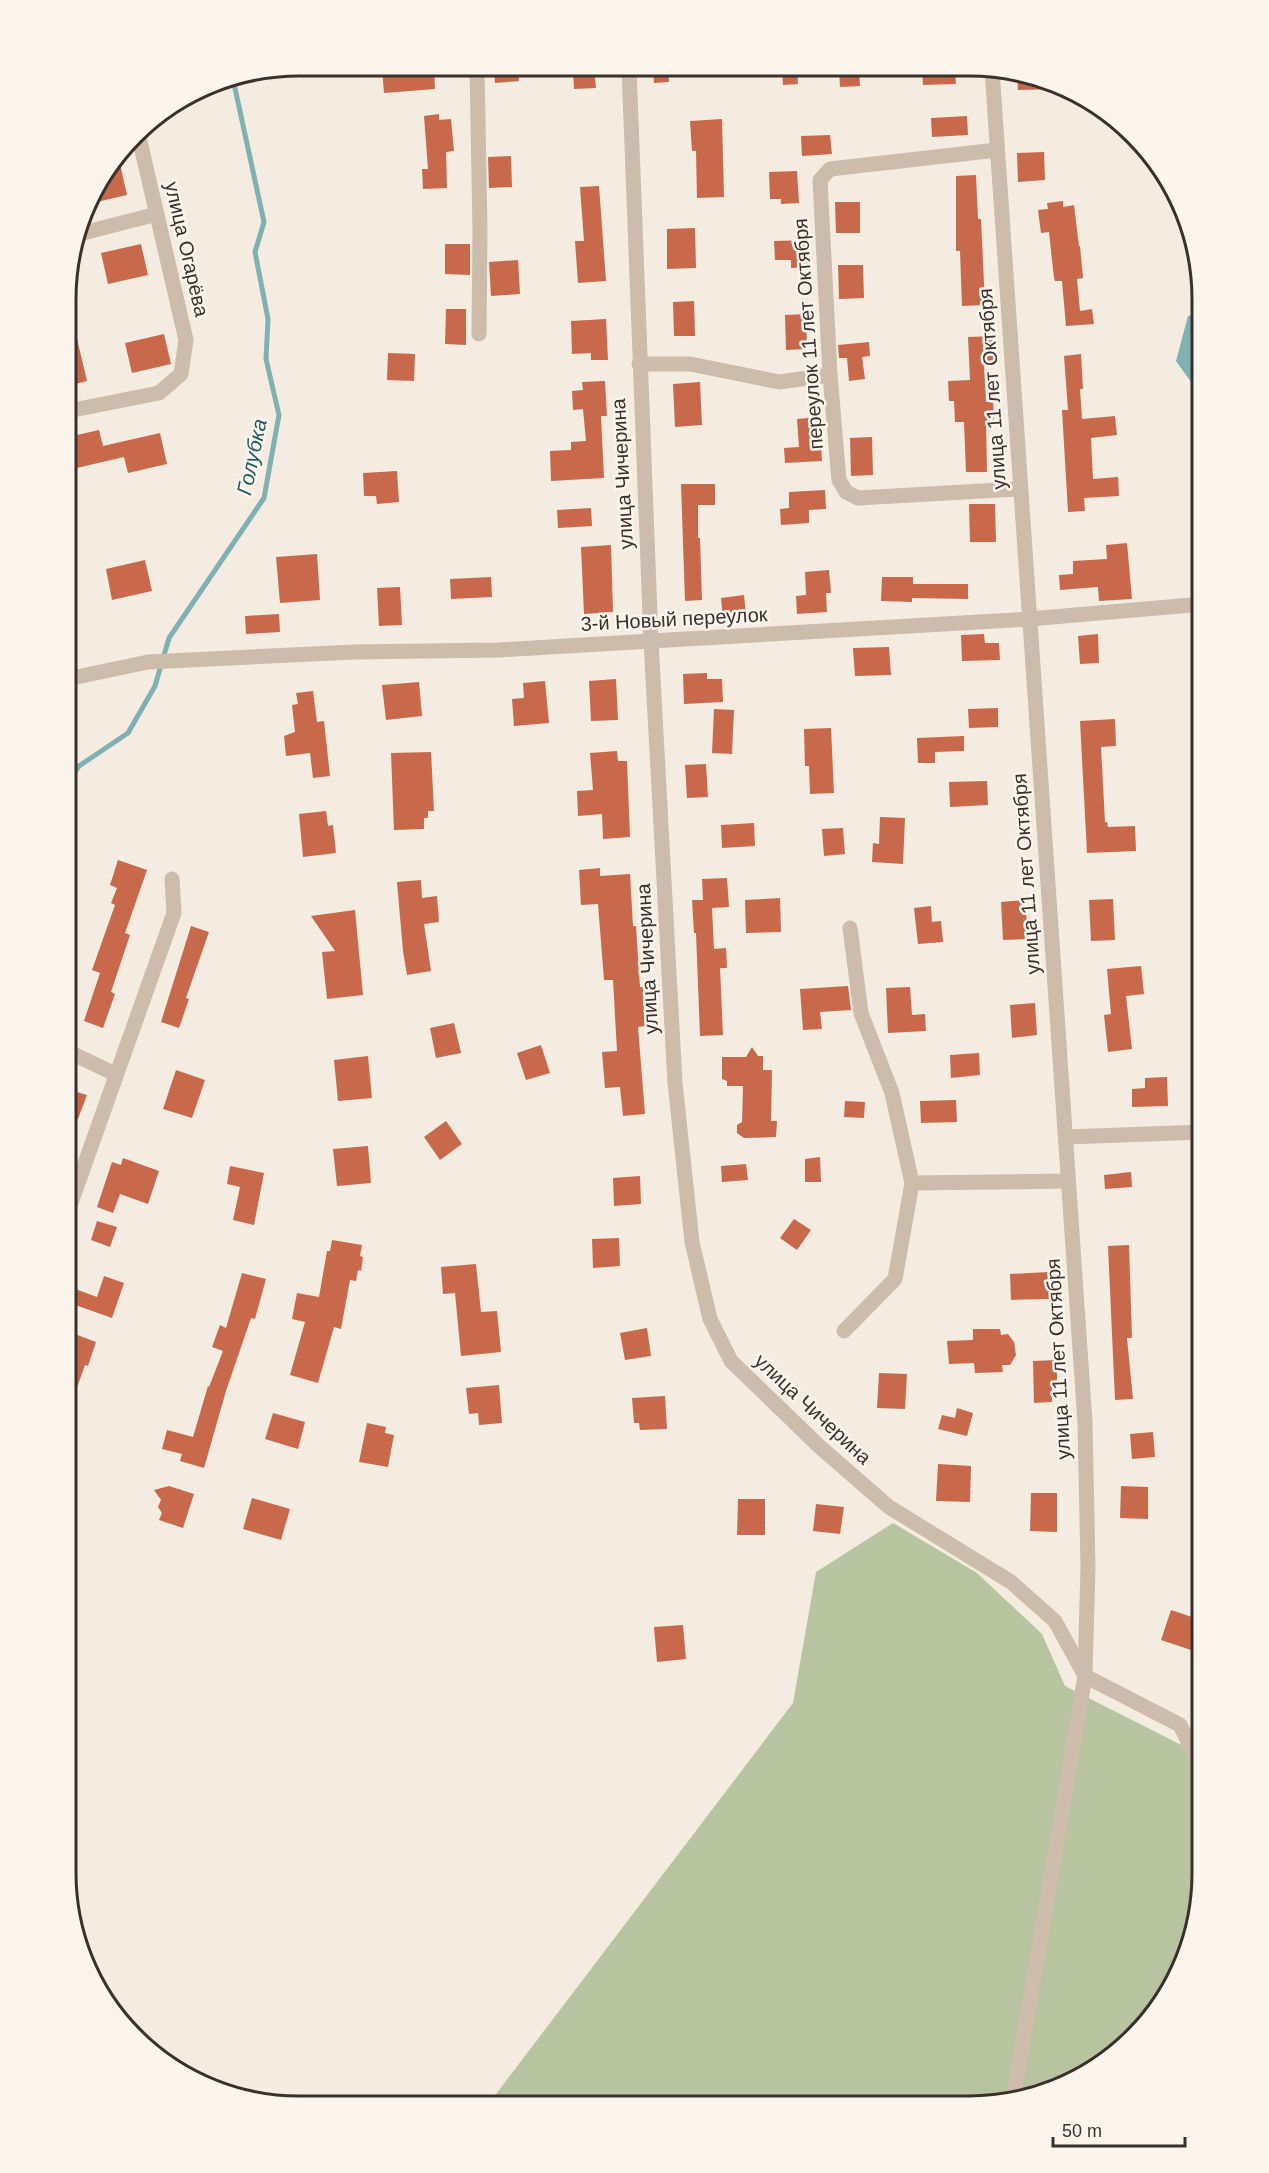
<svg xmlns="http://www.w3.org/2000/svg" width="1269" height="2173" viewBox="0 0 1269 2173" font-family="Helvetica,sans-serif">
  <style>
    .green { fill: #b8c4a0 }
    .water { fill: #7fb0b2 }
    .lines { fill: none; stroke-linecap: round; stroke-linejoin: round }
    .stream { stroke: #7fb0b2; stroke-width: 5 }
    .building { fill: #c8694b }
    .minor { stroke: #cdbbac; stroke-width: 15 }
    .tertiary { stroke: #cdbbac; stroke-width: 15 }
    .labels { text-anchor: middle; stroke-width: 5; stroke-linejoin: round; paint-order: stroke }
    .street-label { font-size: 20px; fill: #3b302b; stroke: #fbf5ee }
    .water-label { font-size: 21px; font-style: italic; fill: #1f5a5e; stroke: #fbf5ee }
    .rim { fill: none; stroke: #3b302b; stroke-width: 3 }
  </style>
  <rect width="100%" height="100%" fill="#f4ebe1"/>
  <path class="green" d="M893,1523L977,1573L1042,1634L1065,1686L1203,1756L1202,1889L1185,1962L1154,2016L1111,2059L1045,2094L969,2107L487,2106L793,1703L816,1572Z"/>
  <path class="water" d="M1203,313V395L1201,396L1176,361L1188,316Z"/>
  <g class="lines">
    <path class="stream" d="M67,783L79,766L128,733L155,686L169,638L264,498L279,415L266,359L268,319L255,252L264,222L233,79"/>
  </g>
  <g class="building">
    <path d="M408,67H434L435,89L384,93L382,68Z"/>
    <path d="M494,67H518L519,81L495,83Z"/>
    <path d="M573,68H594L596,88L574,89Z"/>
    <path d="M653,68H668L669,82L654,83Z"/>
    <path d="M782,69H797L798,84L783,85Z"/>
    <path d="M839,69H859L860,86L840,87Z"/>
    <path d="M922,70H955L956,84L923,85Z"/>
    <path d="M1017,71L1065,87L1064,89L1018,90Z"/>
    <path d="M439,114V120L451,119L454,151L446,152L447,188L423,189L422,169H428L424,116Z"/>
    <path d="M967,116L968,135L932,137L931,118Z"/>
    <path d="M722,119L724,197L697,198L696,151H692L690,121Z"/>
    <path d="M830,135L832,154L802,156L801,136Z"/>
    <path d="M1044,152L1045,180L1018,182L1017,153Z"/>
    <path d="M511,156L512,187L489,188L488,157Z"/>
    <path d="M119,159L127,195L88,204L90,196Z"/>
    <path d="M797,171L799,203L781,204V199H770L769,172Z"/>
    <path d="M976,175L978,219H981L985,305L962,306L960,251H956V176Z"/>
    <path d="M599,186L606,281L578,283L575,241H584L580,187Z"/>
    <path d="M1063,201V207L1074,205L1079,246H1080L1083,278L1077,279L1080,311L1092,309L1094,324L1066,326L1062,281H1055L1054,278L1049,232L1041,233L1038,210L1048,209L1047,203Z"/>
    <path d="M835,202H860V233H836Z"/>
    <path d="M695,228L696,268L667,269V229Z"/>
    <path d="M808,240V267L791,268V260H775L774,241Z"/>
    <path d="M141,244L148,275L108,284L101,253Z"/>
    <path d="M445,244H470V275L445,274Z"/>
    <path d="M518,260L520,294L491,296L489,262Z"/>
    <path d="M838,265H863L864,298L839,299Z"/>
    <path d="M694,301L695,336H674L673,302Z"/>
    <path d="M446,309H466V345L445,344Z"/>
    <path d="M806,314L807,349L786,350L785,315Z"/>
    <path d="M606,319L608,360H591V353L572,354L571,321Z"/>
    <path d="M68,326H74L87,381L68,386Z"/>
    <path d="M164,334L171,364L132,373L125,343Z"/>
    <path d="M993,336L994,366H984L986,402L993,401L994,420L986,421L987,472H966L964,422H955L954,401H949L948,381L970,380L968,337Z"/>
    <path d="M869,342L870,356L862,357L865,379L849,381L847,358H839L838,345Z"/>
    <path d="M388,353L415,354L414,381L387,380Z"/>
    <path d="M1081,354L1083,389H1080L1082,419L1115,416L1117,435L1091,438L1093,479L1118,477L1119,496L1084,498L1085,511L1068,512L1062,410H1068L1064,356Z"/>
    <path d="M605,381L607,416H601L604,478L551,481L550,451L571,450V442L586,441L583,409L573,410L572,391L583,390L582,382Z"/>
    <path d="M700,382L702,425L675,427L673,384Z"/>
    <path d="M819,417L822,461L785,463L784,448L799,447L797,419Z"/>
    <path d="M99,430L103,446L160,433L167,464L128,473L124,457L68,470V437Z"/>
    <path d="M872,437L873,475L851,476L850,438Z"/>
    <path d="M397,471L399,502L377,504L376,496H364L363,473Z"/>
    <path d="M681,484H715V505H698V538H700L702,600L685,601Z"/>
    <path d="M825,490L826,509L809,510V523L781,525L780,509L789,508V492Z"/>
    <path d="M969,504H995L996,542H970Z"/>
    <path d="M591,508L592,526L558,528L557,510Z"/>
    <path d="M1127,543L1132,599L1099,601L1098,587L1060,590L1059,575L1073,574V561L1107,559L1106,545Z"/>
    <path d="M611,545L613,612L584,614L581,547Z"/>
    <path d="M317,554L320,600L280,603L276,557Z"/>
    <path d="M145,560L152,591L112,600L106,569Z"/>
    <path d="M829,570L831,593H826L827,612L797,614L796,596L806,595L805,572Z"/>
    <path d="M491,577L492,597L451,599L450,579Z"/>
    <path d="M882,577H913V584H968V599L912,598V602L881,601Z"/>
    <path d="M400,587L402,625L379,626L377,588Z"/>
    <path d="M744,595L746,615L723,618L721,598Z"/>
    <path d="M279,614L280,632L246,634L245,616Z"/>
    <path d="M984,634L985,643H999L1000,660L962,661L961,635Z"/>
    <path d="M1098,634L1099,663L1080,664L1078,636Z"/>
    <path d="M889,647L891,675L855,676L853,648Z"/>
    <path d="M707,673V679H722L723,702L684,704L683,674Z"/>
    <path d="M616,679L618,720L591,721L589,681Z"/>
    <path d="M545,681L549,723L514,726L512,699L524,698L523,683Z"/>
    <path d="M419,682L422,716L386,720L382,685Z"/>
    <path d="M313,691L317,722L324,721L330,776L313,778L310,753L286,756L284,736L295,732L292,705L298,704L296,693Z"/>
    <path d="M998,708V727L969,728L968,709Z"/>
    <path d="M714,709L734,710L732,754L712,753Z"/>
    <path d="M1115,719L1116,746L1101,747L1105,822H1107L1108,827L1135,826L1136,851L1087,853L1080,721Z"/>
    <path d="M831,728L834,793L810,794L809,766H805L804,729Z"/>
    <path d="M964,736V751L935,752V763H918L917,738Z"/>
    <path d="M617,751L618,761H627L630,837L603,839L602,814L578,816L577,791L593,790L590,753Z"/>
    <path d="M431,752L434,811H428V818H424V829L394,830L391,753Z"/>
    <path d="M706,764L708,797L687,798L685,765Z"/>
    <path d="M987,781L988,805L950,807L949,782Z"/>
    <path d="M326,811L328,826L333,825L336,853L303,857L299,814Z"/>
    <path d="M880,817L905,818L903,864L872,862L873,843L879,844Z"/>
    <path d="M754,823L755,846L722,848L721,825Z"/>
    <path d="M843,828L845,854L824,856L822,829Z"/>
    <path d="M118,860L147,870L125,933L130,935L111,992L115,994L103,1028L84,1021L100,973L92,970L115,905L111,903L117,888L110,885Z"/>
    <path d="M600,868V876L630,874L633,926H636L640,987H643L645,1026L638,1027L645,1114L623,1116L620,1087L605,1088L602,1052L617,1051L613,980H604L598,904L581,905L579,870Z"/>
    <path d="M727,878L729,907L712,908L714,949L726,948L727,968H720L723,1035L700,1036L696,933H694L692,900H703L702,879Z"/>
    <path d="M421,880L422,898L437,896L439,922L424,924L431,971L407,975L403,951L397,882Z"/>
    <path d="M780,898L781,932L746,933L745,900Z"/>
    <path d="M1113,899L1115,940L1091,941L1089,900Z"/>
    <path d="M1025,900L1028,939L1003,940L1001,902Z"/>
    <path d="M931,906L932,922L941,921L943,942L918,944L914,908Z"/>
    <path d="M355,910L363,995L327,999L322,952L335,951L311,916Z"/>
    <path d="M191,926L209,932L186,998L189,999L179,1028L161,1022Z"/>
    <path d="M1141,966L1144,994L1126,996L1132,1049L1108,1052L1104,1015L1111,1014L1107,969Z"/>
    <path d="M848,986L851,1010L820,1012L822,1029L803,1030L800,989Z"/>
    <path d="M910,987L912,1015L925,1014L926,1031L888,1033L886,988Z"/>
    <path d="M1035,1003L1037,1035L1012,1038L1010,1005Z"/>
    <path d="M454,1023L461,1053L436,1058L430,1028Z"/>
    <path d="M541,1045L550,1073L526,1080L517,1053Z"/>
    <path d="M752,1047L758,1056H763V1070H772L771,1121H777L776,1137L744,1138L737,1133V1125L742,1122L743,1086H727V1081L722,1079V1057H746Z"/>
    <path d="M979,1053L980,1075L951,1078L950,1055Z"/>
    <path d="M368,1056L372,1098L338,1101L334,1060Z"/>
    <path d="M176,1070L205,1080L192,1118L163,1109Z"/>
    <path d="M1167,1077L1168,1106L1132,1107V1089L1145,1088V1078Z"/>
    <path d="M67,1089L87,1095L78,1119L67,1115Z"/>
    <path d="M956,1100L957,1122L921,1123L920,1101Z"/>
    <path d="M845,1101L865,1102L864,1118L844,1117Z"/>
    <path d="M446,1121L462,1144L440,1160L424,1137Z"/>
    <path d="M368,1146L371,1183L337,1186L333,1149Z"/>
    <path d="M820,1157L821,1182H805V1159Z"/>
    <path d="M123,1158L159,1171L148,1204L120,1194L113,1213L97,1207L112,1162L121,1165Z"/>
    <path d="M746,1164L748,1180L722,1182L721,1166Z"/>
    <path d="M230,1166L264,1173L254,1225L233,1220L240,1187L227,1184Z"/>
    <path d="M1131,1172L1132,1187L1105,1189L1104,1175Z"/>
    <path d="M640,1176L641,1204L614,1206L613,1178Z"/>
    <path d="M794,1219L811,1230L797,1250L780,1238Z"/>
    <path d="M97,1221L117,1227L110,1247L91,1240Z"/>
    <path d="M619,1238L620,1266L593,1268L592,1239Z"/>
    <path d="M332,1240L362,1245L360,1256L363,1257L361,1271L358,1270L356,1281L350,1280L341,1329L334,1327L318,1383L290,1375L305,1322L292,1319L297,1293L319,1297L327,1251H330Z"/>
    <path d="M1129,1245L1132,1338H1127L1133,1399L1115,1400L1108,1246Z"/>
    <path d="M476,1264L481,1312L497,1311L501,1352L461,1356L455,1293L443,1294L441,1267Z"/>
    <path d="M1049,1272L1050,1299L1011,1300L1010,1274Z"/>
    <path d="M242,1273L266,1279L255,1319L251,1318L226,1391L204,1468L180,1461L182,1454L162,1449L167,1430L193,1437L208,1386L209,1387L223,1351L212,1347L220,1325L226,1328Z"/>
    <path d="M104,1276L124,1283L112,1318L67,1302V1286L97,1297Z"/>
    <path d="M647,1328L651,1356L625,1360L620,1333Z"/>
    <path d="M973,1329H1000L1001,1335L1008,1334L1014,1342L1016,1355L1010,1365H1002L1003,1372L975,1373L974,1363L949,1364L947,1341L973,1340Z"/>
    <path d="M67,1331L96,1342L88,1366L85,1365L69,1410H67Z"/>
    <path d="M1057,1360V1384H1052V1402L1034,1403L1033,1361Z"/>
    <path d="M879,1373L907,1374L905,1409L877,1408Z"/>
    <path d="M499,1385L502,1423L479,1425L478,1413L469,1414L466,1388Z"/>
    <path d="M665,1396L667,1429L640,1430L639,1423H634L632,1398Z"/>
    <path d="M957,1408L973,1413L967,1436L938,1429L942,1415L955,1418Z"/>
    <path d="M273,1413L305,1422L298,1449L265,1439Z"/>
    <path d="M367,1423L386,1427L385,1433L394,1435L388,1467L359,1462Z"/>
    <path d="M1153,1432L1155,1457L1132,1459L1130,1434Z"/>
    <path d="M938,1464L971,1466L970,1502L936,1501Z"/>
    <path d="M169,1486L194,1494L183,1528L159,1520L162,1513L158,1507L161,1500L154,1490Z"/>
    <path d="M1121,1486L1148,1487V1519L1120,1518Z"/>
    <path d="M1031,1493H1057V1532L1030,1531Z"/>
    <path d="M252,1498L290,1509L281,1540L243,1529Z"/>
    <path d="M738,1499H765V1535H737Z"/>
    <path d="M816,1504L844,1507L840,1534L813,1531Z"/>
    <path d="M1171,1610L1201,1620L1191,1650L1161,1640Z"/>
    <path d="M683,1625L686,1659L657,1662L654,1627Z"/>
  </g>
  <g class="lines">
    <g class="minor">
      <path d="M477,67L480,230L479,334"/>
      <path d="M992,70L1085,1422L1088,1567L1085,1676"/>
      <path d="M997,150L830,169L820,180L830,375L839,480L846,492L858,498L1020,489"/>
      <path d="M79,234L157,214"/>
      <path d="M639,364H690L779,382L830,375"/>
      <path d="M68,411L159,393L181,374L186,340L138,133"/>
      <path d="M651,641L1029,619L1203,604"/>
      <path d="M850,928L861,1013L892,1093L912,1183L1068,1181"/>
      <path d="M67,1051L115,1074"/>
      <path d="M1066,1137L1203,1132"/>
      <path d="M67,1214L174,913L172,879"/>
      <path d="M844,1331L895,1279L912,1183"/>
    </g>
    <g class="tertiary">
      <path d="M629,68L651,641L675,1083L692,1242L710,1319L731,1361L820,1447L889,1507L1011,1582L1055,1621L1085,1676"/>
      <path d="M67,679L148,662L354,652L498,650L651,641"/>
      <path d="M1085,1676L1180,1725L1203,1772"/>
      <path d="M1013,2100L1085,1676"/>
    </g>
  </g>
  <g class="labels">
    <g class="street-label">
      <text transform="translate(187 249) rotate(77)" y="7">улица Огарёва</text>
      <text transform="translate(808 334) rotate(-94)" y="7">переулок 11 лет Октября</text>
      <text transform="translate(992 389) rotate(-94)" y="7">улица 11 лет Октября</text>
      <text transform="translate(622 474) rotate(-93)" y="7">улица Чичерина</text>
      <text transform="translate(674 619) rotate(-3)" y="7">3-й Новый переулок</text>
      <text transform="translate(1026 874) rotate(-94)" y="7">улица 11 лет Октября</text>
      <text transform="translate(647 959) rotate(-93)" y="7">улица Чичерина</text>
      <text transform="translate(1058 1359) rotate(-93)" y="7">улица 11 лет Октября</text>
      <text transform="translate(813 1409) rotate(43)" y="7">улица Чичерина</text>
    </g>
    <g class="water-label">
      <text transform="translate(252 457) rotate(-78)" y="7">Голубка</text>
    </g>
  </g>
  <path d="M0 0H1269V2173H0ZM299 76H969A223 223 0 0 1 1192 299V1873A223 223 0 0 1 969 2096H299A223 223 0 0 1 76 1873V299A223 223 0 0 1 299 76Z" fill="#fbf5ee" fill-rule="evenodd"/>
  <path class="rim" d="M299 76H969A223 223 0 0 1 1192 299V1873A223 223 0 0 1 969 2096H299A223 223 0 0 1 76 1873V299A223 223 0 0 1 299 76Z"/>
  <path d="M1053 2137v9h132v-9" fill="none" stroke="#3b302b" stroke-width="3"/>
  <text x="1062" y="2137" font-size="18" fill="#3b302b" stroke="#fbf5ee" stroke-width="4.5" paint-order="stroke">50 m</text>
</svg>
